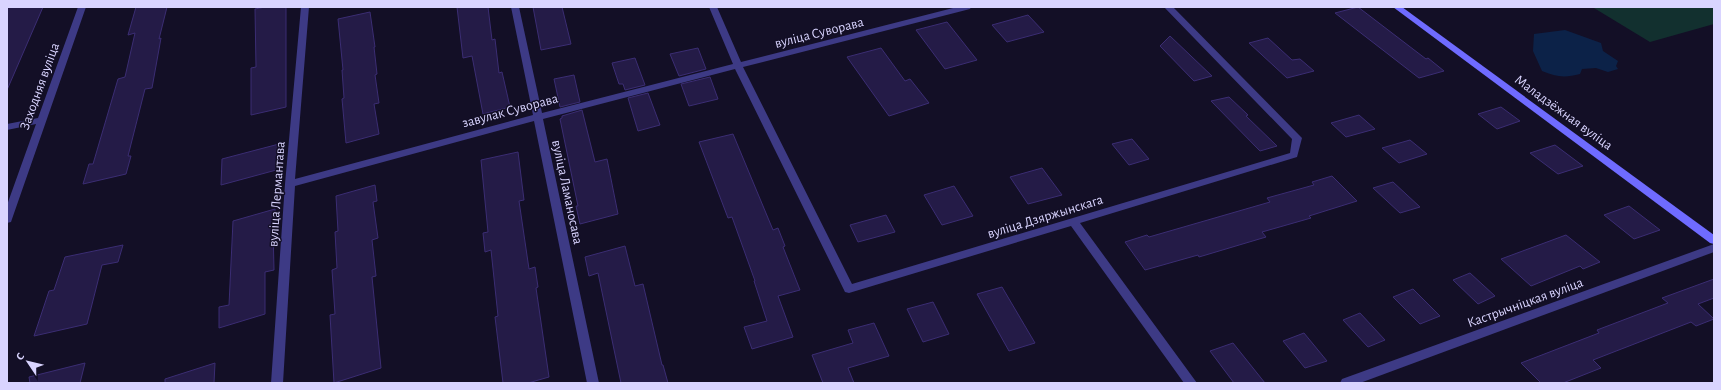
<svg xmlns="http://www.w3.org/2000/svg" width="1721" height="390" viewBox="0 0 1721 390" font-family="'Alegreya Sans',sans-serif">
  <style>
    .green { fill: #12302f }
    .water { fill: #0c2248 }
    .building { fill: #241b47; stroke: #3b2d73 }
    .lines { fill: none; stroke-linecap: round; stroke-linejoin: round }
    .street { fill: #3d3a85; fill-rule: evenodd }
    .secondary { fill: #6f6bff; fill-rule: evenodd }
    .labels { text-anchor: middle; stroke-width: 3; stroke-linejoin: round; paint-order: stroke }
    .street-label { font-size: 14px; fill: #d9d4ff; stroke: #130f26 }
  </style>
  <rect width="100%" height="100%" fill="#130f26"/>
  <path class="green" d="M1598,7H1714V24L1650,42L1594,8Z"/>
  <path class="water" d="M1565,30L1601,43L1603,51L1618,61L1616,66L1618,69L1608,72L1596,68L1582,69L1580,74C1565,78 1556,77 1542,71L1533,51L1534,34Z"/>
  <g class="building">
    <path d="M7,7H43L7,90Z"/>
    <path d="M136,7H167L159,39L161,38L152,88L145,89L128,156H131L126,174L83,184L89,164H93L118,79L125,77L135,33L128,35Z"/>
    <path d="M265,7H286V107L251,115V68L256,67L255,9Z"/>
    <path d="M457,7H488L492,40L495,39L499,73L502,72L510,107L483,114L472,56L463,58Z"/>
    <path d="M533,7H562L571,44L541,50Z"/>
    <path d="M1358,7L1426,59L1428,58L1444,71L1419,78L1335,13Z"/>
    <path d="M370,12L375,47H374L377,74L375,75L379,103L374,104L379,134L346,143L342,99L344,98L342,70H343L338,19Z"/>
    <path d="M1028,15L1044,32L1007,42L992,25Z"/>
    <path d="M947,22L977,60L945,69L916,30Z"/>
    <path d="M1170,36L1212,76L1194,81L1160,46Z"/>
    <path d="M1268,38L1292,60L1300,59L1314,71L1287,78L1249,43Z"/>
    <path d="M698,48L706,69L679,76L670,54Z"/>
    <path d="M881,48L905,81L910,79L929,103L889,116L847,57Z"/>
    <path d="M635,58L645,85L625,90L623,84H619L612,63Z"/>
    <path d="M574,75L580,102L560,107L554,79Z"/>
    <path d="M710,77L718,99L689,106L681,84Z"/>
    <path d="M648,93L660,125L638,131L628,98Z"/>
    <path d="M1229,97L1248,115L1246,116L1277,146L1260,151L1211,101Z"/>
    <path d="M1501,107L1520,121L1497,129L1478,114Z"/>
    <path d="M582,110L595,162L607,159L618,214L580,224L576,206H578L560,119L562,118V116Z"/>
    <path d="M1359,115L1375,129L1346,137L1331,123Z"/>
    <path d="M733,134L773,230L778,228L785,246L783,247L800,290L778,296L793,337L752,349L744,327L767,321L754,281H755L732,217L728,218L699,142Z"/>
    <path d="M1132,139L1149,159L1129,165L1112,144Z"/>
    <path d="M1410,140L1427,154L1399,163L1382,148Z"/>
    <path d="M279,144L280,169L221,185L222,159Z"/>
    <path d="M1555,145L1583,166L1558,174L1530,153Z"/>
    <path d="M518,152L524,200L519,201L529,269L535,267L538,287L536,288L549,377L528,383H503L495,317L498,316L491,250L485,252L483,233L488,232L481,160Z"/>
    <path d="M1042,168L1062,195L1028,204L1010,177Z"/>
    <path d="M1332,176L1357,201L1309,216L1311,218L1262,232L1266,237L1199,257L1198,255L1145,270L1125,242L1147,235L1149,237L1270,202L1267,198L1314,185L1312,182Z"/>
    <path d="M1393,182L1420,207L1400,213L1373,188Z"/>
    <path d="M375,185L377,201L373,202L378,238L372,240L376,276L372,277L381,368L334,383L330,315L335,314L332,270L337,268L335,232L338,231L336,196Z"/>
    <path d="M954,186L973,216L942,225L924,195Z"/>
    <path d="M1629,206L1660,230L1634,239L1604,215Z"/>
    <path d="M275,209V226L273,227L274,270L265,272V314L219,328V307L229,305L233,221Z"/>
    <path d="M886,215L895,232L858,242L850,225Z"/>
    <path d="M1566,235L1600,262L1583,269L1580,266L1531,286L1501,259Z"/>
    <path d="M123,245L118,262L102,265L87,324L34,336L49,291L54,290L65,257Z"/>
    <path d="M625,246L635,286L643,284L662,365H663L668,383H621L598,273L589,276L585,257Z"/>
    <path d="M1470,273L1495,296L1478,304L1453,280Z"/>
    <path d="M1714,279V298L1698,304L1714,319L1696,326L1691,322L1593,360L1601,368L1563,383H1541L1521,363L1599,333L1597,330L1668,303L1662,298Z"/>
    <path d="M1002,287L1035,343L1009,351L977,294Z"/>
    <path d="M1413,289L1440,316L1420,324L1393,297Z"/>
    <path d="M933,302L949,334L923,342L907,309Z"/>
    <path d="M1360,313L1385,340L1368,347L1343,320Z"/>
    <path d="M874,323L889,356L848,368L854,383H823L812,355L853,343L848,330Z"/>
    <path d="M1304,333L1327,361L1305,368L1283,341Z"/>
    <path d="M1233,343L1265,383H1234L1210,351Z"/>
    <path d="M85,363L80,383H30L29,377Z"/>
    <path d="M215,363L214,383H165V379Z"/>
  </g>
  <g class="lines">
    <g class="street">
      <path d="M78,7H86L12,219L11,222L7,223V205L36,124L7,130V124L38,118Z"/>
      <path d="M301,7H309L295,179L533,115L511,7H519L542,113L733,64L709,7H717L741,62L957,7H971L970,9L743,67L852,284L1290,153L1292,139L1164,7H1173L1302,138L1297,157L1080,223L1197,383H1184L1071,226L849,293L845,292L735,69L543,119L599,383H587L534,121L295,186L283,383H271L285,184Z"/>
      <path d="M1714,244V252L1360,383H1340L1342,379Z"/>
    </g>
    <path class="secondary" d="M1393,7H1402L1714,235V244L1710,243Z"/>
  </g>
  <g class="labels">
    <g class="street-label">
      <text transform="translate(819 32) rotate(-14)" y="5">вуліца Суворава</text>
      <text transform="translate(39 86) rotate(-70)" y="5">Заходняя вуліца</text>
      <text transform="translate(510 110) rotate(-15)" y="5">завулак Суворава</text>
      <text transform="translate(1564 112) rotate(36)" y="5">Маладзёжная вуліца</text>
      <text transform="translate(568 192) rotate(78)" y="5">вуліца Ламаносава</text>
      <text transform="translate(276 194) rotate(-86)" y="5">вуліца Лермантава</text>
      <text transform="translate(1045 216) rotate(-17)" y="5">вуліца Дзяржынскага</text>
      <text transform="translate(1525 302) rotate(-20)" y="5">Кастрычніцкая вуліца</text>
    </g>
  </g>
  <rect width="1721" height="390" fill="none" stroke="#d9d4ff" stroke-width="16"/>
  <g transform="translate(28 362) rotate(305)" stroke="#130f26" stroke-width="3" paint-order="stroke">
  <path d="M0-3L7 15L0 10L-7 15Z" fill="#d9d4ff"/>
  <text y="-6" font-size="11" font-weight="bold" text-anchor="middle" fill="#d9d4ff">С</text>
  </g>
</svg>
